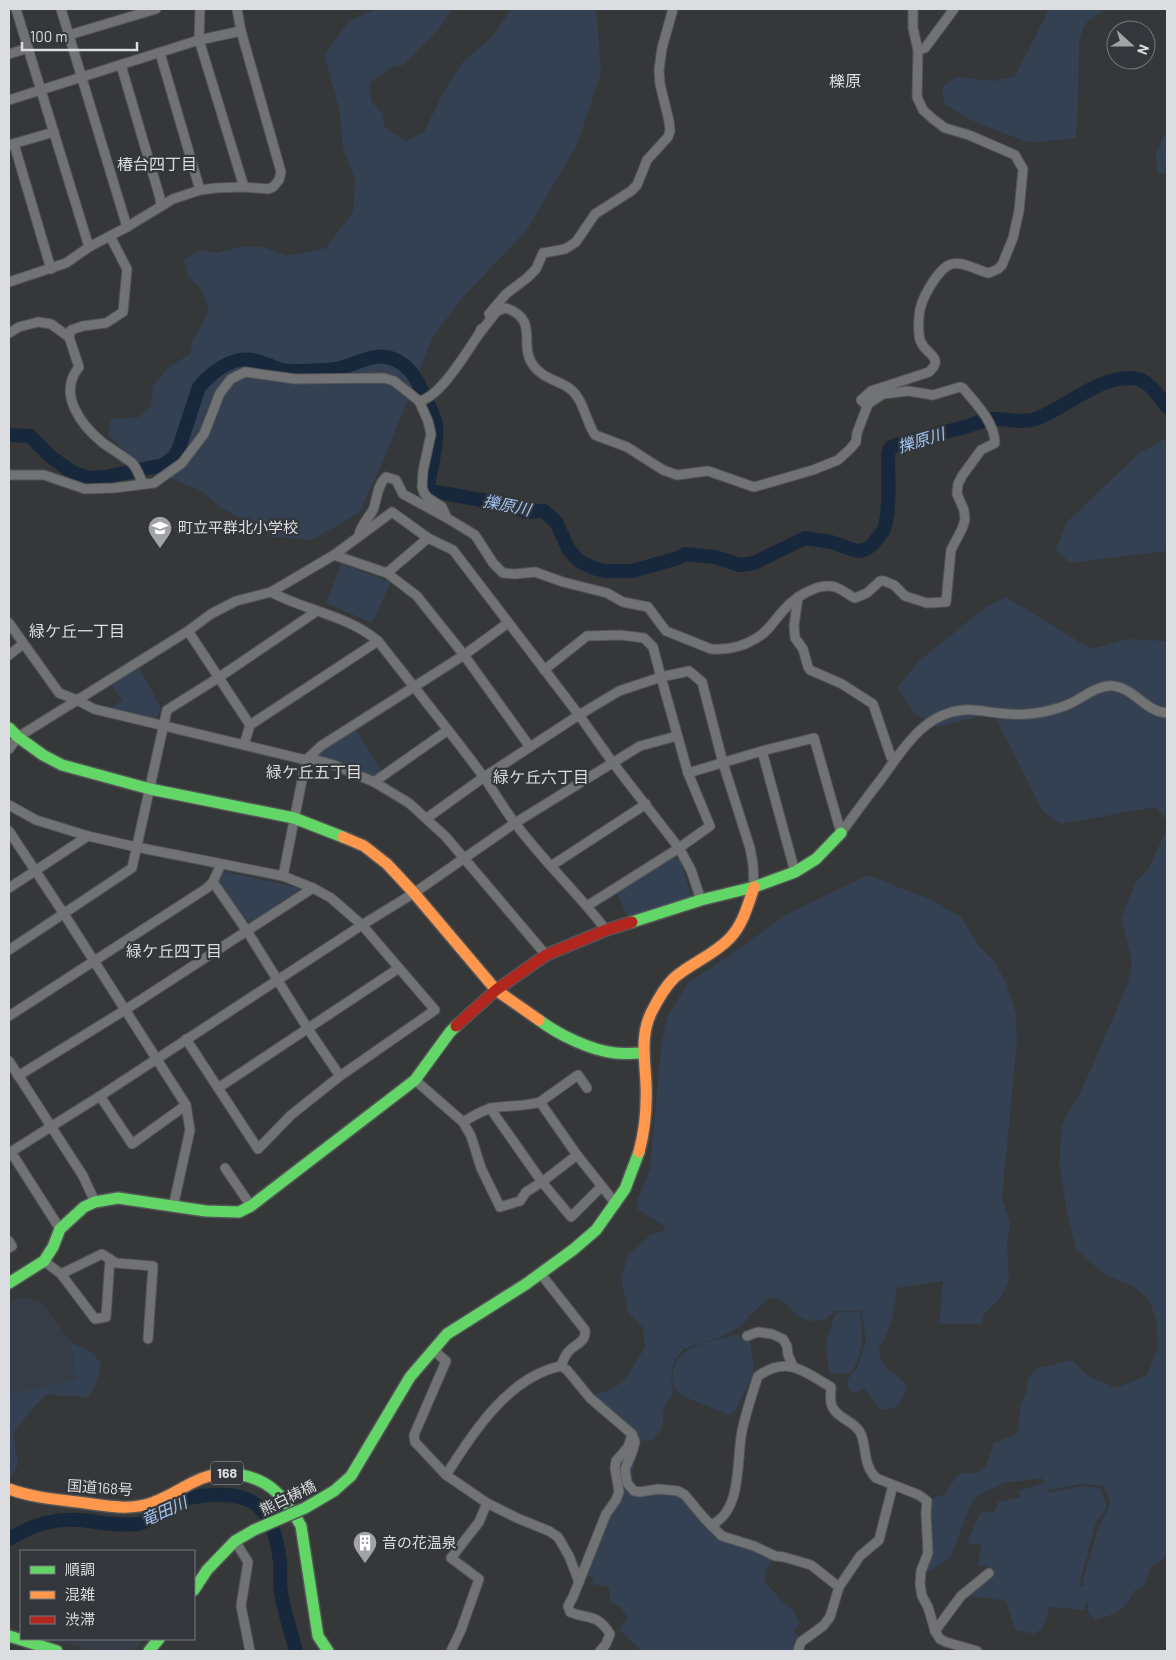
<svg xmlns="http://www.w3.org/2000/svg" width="1176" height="1660" viewBox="0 0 1176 1660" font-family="Barlow,'Noto Sans JP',sans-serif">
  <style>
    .built { fill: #373d46 }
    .green { fill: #334152; fill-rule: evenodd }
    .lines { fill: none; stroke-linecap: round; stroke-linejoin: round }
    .river { stroke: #17283c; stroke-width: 14 }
    .street-casing { stroke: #535456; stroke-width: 11 }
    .fast-casing { stroke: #535456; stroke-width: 14 }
    .slow-casing { stroke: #535456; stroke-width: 14 }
    .jam-casing { stroke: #535456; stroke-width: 14 }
    .street { stroke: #717274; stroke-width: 9 }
    .fast { stroke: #63d668; stroke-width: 11 }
    .slow { stroke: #ff974d; stroke-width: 11 }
    .jam { stroke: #b3261e; stroke-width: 11 }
    .fast-bridge-casing { stroke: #535456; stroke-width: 14; stroke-linecap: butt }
    .fast-bridge { stroke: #63d668; stroke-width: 11 }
    .labels { text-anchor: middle; stroke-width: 4.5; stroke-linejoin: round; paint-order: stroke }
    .shield { fill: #33373b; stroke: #a9abae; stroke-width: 1 }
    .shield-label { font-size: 14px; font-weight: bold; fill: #dbdde0 }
    .poi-label { font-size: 15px; fill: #dbdde0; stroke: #33373b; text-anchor: start }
    .street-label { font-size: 15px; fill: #dbdde0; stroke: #33373b }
    .neighbourhood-label { font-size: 16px; fill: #dbdde0; stroke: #33373b }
    .water-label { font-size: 16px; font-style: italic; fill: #a0c5f4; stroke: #33373b }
  </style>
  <rect width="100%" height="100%" fill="#353739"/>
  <g class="built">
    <path d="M24,1296L43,1303L71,1342L76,1379L9,1394V1301Z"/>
    <path d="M46,1639H144L134,1651H85L79,1647Z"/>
  </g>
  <g class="green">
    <path d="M377,9H452L439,29L403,65L391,68L370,83L371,101L382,113L385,127L405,141L424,132L443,93L463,62L493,36L511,9H595L597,16L601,73L577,145L527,230L463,297L433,337L382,464L359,513L312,540L274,537L243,519L221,508L202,491L141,467L108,434L111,419L139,417L151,406L153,386L169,367L190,354L193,340L209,311L202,290L188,276L184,260L200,250L216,253L238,247H263L287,256L326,248L353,212L355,179L343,149L339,108L324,55L350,20Z"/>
    <path d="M1049,9H1105L1085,24L1079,41L1078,105L1076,138L1029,143L971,120L945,105L942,87L956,77L994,81L1015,76Z"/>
    <path d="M1167,129V174L1157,173L1156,154Z"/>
    <path d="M1167,438V551L1070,563L1056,550L1066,523L1139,453Z"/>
    <path d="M341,564L391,582L372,623L326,603Z"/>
    <path d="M1006,597L1091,649L1127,639L1167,641V821L1156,807L1060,824L1042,810L993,713L937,727L915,714L897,688L919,661L987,606Z"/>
    <path d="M139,667L161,708L156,719L108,710L122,700L111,685Z"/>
    <path d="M356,730L382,771L370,777L318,755Z"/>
    <path d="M1167,828V1557L1151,1566L1144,1587L1134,1591C1123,1613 1118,1613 1095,1620L1088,1612L1087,1600L1084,1610L1050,1607L1043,1628L1034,1634L1015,1630L1006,1601L966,1595L994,1576V1568L978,1565L981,1545L967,1543L979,1515L985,1511L994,1512L998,1502L1020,1497L1019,1490L1045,1483L1041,1478L1004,1483L977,1496L970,1505L951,1557L926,1573C933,1546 931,1527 929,1499L944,1495L956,1477L961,1473H978L986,1467L994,1443L1016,1434L1018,1430L1020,1405L1026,1394L1028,1380L1031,1374L1038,1368L1072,1360L1088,1376L1117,1388L1147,1375L1158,1348L1156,1319L1149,1300L1134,1287L1105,1275L1076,1249L1066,1207L1059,1162L1062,1124L1083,1087L1128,983L1132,961L1121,918L1136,881L1148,870ZM1080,1484L1102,1486L1108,1494L1110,1504L1098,1529L1083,1580L1085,1586L1079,1585L1096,1522L1107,1508L1100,1488L1081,1486L1048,1493V1487L1050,1490Z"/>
    <path d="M672,857L681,860L691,896L628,917L616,892Z"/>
    <path d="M222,871L300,888L299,891L249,923L220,883Z"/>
    <path d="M868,875L936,902L961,917L979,946L993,960L1006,982L1016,1014L1017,1040L1002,1199L1010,1222L1007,1244L1009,1280L1001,1297L985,1313L981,1324H939L943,1281L897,1288C894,1310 893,1329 879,1347C880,1352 880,1359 883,1363C891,1374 900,1375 907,1387C901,1404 899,1410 880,1409L864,1388L856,1393L850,1391L847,1384L848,1379L858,1366L866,1339L861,1311H835L825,1320L810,1321L799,1317L784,1302L771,1297C762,1303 758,1310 749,1315C743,1334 702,1342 684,1349C670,1363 670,1375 673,1393L664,1408L662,1429L651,1441L639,1440L638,1436L632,1428L592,1395L610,1390L625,1380L645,1347L643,1328L628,1312L621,1278L628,1256L651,1234L664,1231V1226L637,1209L638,1199L650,1170L661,1045L668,1015L688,983L733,953L787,914Z"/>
    <path d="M843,1312H860C863,1337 865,1349 852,1372L838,1374L829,1373L826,1343L835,1314Z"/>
    <path d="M739,1334L742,1340L750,1338L754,1372L736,1410L729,1415L682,1396C674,1390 671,1382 673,1372C678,1343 715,1341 739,1334Z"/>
    <path d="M71,1342L94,1354L101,1364L96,1384L88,1397L64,1396L47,1394L35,1406L13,1433L18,1464L9,1482V1394L76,1379Z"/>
    <path d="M633,1440L638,1448L636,1460L633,1469L632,1491L673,1494L686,1500L699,1519L721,1538L734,1542L743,1548L755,1550L773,1559L767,1569L764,1581C774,1590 781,1604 793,1609L800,1624L794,1631L799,1637L795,1651H640V1649L619,1630L628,1617L620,1607L610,1602L609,1587L592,1584L594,1578L587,1575L605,1524L616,1507L617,1466Z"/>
  </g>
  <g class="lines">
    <g class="river">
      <path d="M9,435L30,436L51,457L72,472L89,478L105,477L163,465L175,456L179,448L199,387C208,376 224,363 239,360C255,357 268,366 283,370C291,372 327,370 336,369C361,364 379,346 404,365C414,373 420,386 425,397C428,405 435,416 436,425C438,447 430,468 428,489L431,491L509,505L527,512L544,511L556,522L569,550L579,561L593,568L605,571H632L678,558L685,554L715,557L740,565L754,563L805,538L831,542L857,551C866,551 871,547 876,540C878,537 881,534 883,531C891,515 888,475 888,457L889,450L891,447C914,439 938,434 961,428C972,425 983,420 994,419C1008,418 1022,424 1036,419C1067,407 1098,376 1133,378C1149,379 1159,397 1167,407"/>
      <path d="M9,1539C36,1523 57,1517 89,1521C104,1523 122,1526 138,1524C156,1520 167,1503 185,1499C207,1494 244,1490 261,1509C273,1521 278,1545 280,1562C281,1572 279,1582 281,1592C284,1612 291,1632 296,1651"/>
    </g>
    <defs>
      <g id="street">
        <path d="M16,9L89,247"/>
        <path d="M61,9L127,227"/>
        <path d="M200,9L199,40L244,187"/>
        <path d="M69,35L156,9"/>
        <path d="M918,50L925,48L954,9"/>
        <path d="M160,53L200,190"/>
        <path d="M9,54L28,48"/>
        <path d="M121,65L160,198L161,206"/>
        <path d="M9,100L199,40L241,31"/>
        <path d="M14,144L51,269"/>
        <path d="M9,145L54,132"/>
        <path d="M9,282L66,263L89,247L127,227L173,199L200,190L216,188L244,187L268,189L273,187L279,180L281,172L241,31L237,9"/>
        <path d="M489,314L506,294L527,278L536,269L543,253L565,249L576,242L595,214L631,191L637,185L647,160L668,137L670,131L669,121L660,84L659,70L662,48L673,9"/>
        <path d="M9,333L19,327L38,322L51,324L69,337L79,367C57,394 81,425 103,443C113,450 123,456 132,463C137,468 140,477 143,484"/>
        <path d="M479,334L497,311L506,308C540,320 518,344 533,365C542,378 557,380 569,388C584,399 585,420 595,435L627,447L663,470L677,475L708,471L754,487L813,470L838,460L850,449L856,442L857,433L868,404"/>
        <path d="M69,337L71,330L83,326L106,323L123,312L127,269L110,236"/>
        <path d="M419,401C440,398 467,351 479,334L481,329"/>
        <path d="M9,475H44L85,489L114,488L154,483L182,463L204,434L220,393L231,379L245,372L295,379L384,378L394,381L419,401L428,421L431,434L423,471L422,487L424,493L428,498L442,507L447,518L475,535L493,563L503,573L515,574L535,572L563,582L607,593L623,602L648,607L666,631L711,649C726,650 742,647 755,639C767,633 774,621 782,612C791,601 803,593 816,588C822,586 829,585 835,587C842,589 848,595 855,598L867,593L880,581H884L894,585L905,596L927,603L946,602L951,550L962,529L965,520L964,510L957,494L958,484L962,476L981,450L995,443C994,421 976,404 963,388L960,387L933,395L908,391L883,394L868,404H865L861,400L871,391L929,372C944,358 928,355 922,344C920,341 919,336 919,333C918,328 919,311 921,306C924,295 940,266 952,264C964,261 977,271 989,273L998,269L1002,265L1013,238L1019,211L1023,169L1015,155L969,135L945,128L933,119L923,110L917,97L918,50L913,28V9"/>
        <path d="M359,535C360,526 368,519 373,510C377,500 377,485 386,477L396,480L403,494L447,518"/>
        <path d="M334,555L387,573L417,596L464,655L530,747"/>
        <path d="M387,573L428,538"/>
        <path d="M271,592C306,611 347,615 378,641C413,686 449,730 483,776C494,791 503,808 515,823C543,861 578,893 606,930"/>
        <path d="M798,597L794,626L795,638L803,649L808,667L810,670L842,684L873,704L891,757L894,760"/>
        <path d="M9,623L59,693L77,700L94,709L306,760H316L334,765L374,782L409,803L446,837L546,955"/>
        <path d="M188,631L250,725"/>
        <path d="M9,655L23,644"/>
        <path d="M544,670L587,636L620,635L644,638L653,647L661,677L689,671L702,682L723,763L750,848L753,864L754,887"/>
        <path d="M244,745L250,725L378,641"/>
        <path d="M9,749L18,737L188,631L211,614L236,601L271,592L334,555L392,512L428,538L453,550L579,715L613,763L679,848L691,870L701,900"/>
        <path d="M762,751L795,872"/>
        <path d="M688,773L762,751L814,738L841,833"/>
        <path d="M374,782L448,730"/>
        <path d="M9,805L36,820L88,836L136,847L283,876L313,888L331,898L362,925L435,1010L340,1076L291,1115L258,1149L186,1039"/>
        <path d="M427,818L484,777L579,715L619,691L661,677L688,773L710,826L679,848L587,906"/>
        <path d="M9,831L64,914L186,1105L190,1130L173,1207"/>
        <path d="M841,833C854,815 868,796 882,778C903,749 924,713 964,710C975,709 987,712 998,713C1013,715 1028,715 1043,712C1052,710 1061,708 1069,704C1083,698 1098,684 1114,686C1135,689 1146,712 1167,713"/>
        <path d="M551,866L646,804"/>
        <path d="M283,876L306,760L321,746L464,655L508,623"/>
        <path d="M213,882L247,931L308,1029L340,1076"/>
        <path d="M9,888L88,836"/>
        <path d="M9,950L132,868L167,710L218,678L317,611"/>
        <path d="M9,1016L207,888L213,882L221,864"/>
        <path d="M9,1061L83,1176L95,1202"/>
        <path d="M18,1076L125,1010L313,888"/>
        <path d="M415,1080L463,1122C472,1117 482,1110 492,1108C508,1105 524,1107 540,1102L577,1155L616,1204"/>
        <path d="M218,1088L399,968"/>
        <path d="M100,1096L132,1144L186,1105"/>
        <path d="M540,1102L578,1075L587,1088"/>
        <path d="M490,1108L542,1182L571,1217L601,1187"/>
        <path d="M463,1122L471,1136L481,1168L500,1207L520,1201L526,1192L542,1182L577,1155"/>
        <path d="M11,1152L60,1229"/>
        <path d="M9,1153L100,1096L362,925L414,893L515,823L640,746L677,736"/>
        <path d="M225,1168L251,1206"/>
        <path d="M9,1241L12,1246L9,1248"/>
        <path d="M44,1261L61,1274L102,1254L116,1263L153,1266L148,1339"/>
        <path d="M540,1273L585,1330C586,1343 576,1343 569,1351C565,1355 563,1361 561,1366"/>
        <path d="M61,1274L95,1319L106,1317L110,1259"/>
        <path d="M747,1336L758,1332L772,1334L783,1339L787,1346L788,1355L793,1366"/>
        <path d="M433,1350L446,1361L414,1435L415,1442L446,1475L487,1503L479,1522L451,1558L479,1579L461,1630L451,1651"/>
        <path d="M446,1475C474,1432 508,1377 561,1366L567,1370L590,1398L632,1434L635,1442L633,1450L625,1469L627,1483L634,1491L640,1492L658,1489L678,1491L685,1495L704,1518L722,1536L754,1546L775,1556L784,1557L811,1565L839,1587"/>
        <path d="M487,1503L517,1518L549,1531L558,1537L569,1556L579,1582"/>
        <path d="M711,1525C743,1511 736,1460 742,1431C746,1413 752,1394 758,1376C788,1355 804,1372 831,1387C831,1392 830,1398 831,1403C834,1418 856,1421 861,1434C867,1449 863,1465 876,1478L919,1495L927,1501L926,1513L928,1553L921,1571L920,1584L922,1596L928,1607L935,1631L940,1639L946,1642L977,1651"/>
        <path d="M235,1541L248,1562L241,1606L250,1651"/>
        <path d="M935,1631L961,1596L989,1573"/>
        <path d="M600,1651L606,1644L610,1634C597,1613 589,1620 570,1612L568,1606L573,1597L606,1514L616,1500L619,1492L615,1468L616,1461L628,1447L631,1438"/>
        <path d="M798,1651L801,1642L823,1626L830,1617L839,1587L860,1556L879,1540L893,1485"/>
      </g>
      <g id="fast">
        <path d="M9,728L18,737L43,755L62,765L150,789L294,818L343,837"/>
        <path d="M632,922L701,900L754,887L795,872L816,859L841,833"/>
        <path d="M539,1020C559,1035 590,1050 615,1053C624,1054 634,1053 643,1053"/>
        <path d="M9,1283L44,1261L53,1247L60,1229L84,1207L95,1202L118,1198L206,1211L239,1212L251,1206L415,1080L450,1032L456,1026"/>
        <path d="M228,1473C266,1476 284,1494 301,1526L318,1636L328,1651"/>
        <path d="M334,1491L351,1476L410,1377L447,1334L526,1284L574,1249L596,1230L625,1189L639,1152"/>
        <path d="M194,1590L207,1570L235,1541L254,1530"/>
        <path d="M9,1636L57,1651"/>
        <path d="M149,1651L159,1639"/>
      </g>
      <g id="slow">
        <path d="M343,837L364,846L387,864L414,893L496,990L539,1020"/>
        <path d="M639,1152C645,1130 647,1108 646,1084C645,1060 640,1036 651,1013C657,1001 664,988 674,978C691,963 714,955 730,938C743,924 748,905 754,887"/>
        <path d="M9,1489C31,1497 54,1499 77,1502C103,1505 129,1512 154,1502C181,1492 197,1474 228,1473"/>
      </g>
      <path id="jam" d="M456,1026L496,990L546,955L606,930L632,922"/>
    </defs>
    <use href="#street" class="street-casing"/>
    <use href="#fast" class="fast-casing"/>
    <use href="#slow" class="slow-casing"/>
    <use href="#jam" class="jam-casing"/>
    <use href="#street" class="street"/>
    <use href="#fast" class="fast"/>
    <use href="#slow" class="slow"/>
    <use href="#jam" class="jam"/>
    <defs>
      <path id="fast-bridge" d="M254,1530L305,1508L334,1491"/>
    </defs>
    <use href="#fast-bridge" class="fast-bridge-casing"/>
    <use href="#fast-bridge" class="fast-bridge"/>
  </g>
  <defs>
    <symbol id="school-pin" viewBox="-11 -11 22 30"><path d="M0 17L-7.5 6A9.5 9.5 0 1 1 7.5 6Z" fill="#a1a3a6" stroke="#33373b"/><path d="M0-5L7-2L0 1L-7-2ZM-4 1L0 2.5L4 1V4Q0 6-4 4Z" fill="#fff"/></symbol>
    <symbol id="building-pin" viewBox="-11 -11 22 30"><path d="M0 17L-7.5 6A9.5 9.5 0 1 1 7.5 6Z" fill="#a1a3a6" stroke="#33373b"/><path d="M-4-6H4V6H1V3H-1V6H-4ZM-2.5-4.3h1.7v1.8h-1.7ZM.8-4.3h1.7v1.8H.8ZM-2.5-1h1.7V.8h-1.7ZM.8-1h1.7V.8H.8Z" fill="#fff"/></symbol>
  </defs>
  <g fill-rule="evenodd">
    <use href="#school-pin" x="146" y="514" width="28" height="38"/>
    <use href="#building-pin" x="351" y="1529" width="28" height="38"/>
  </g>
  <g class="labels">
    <rect class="shield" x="211" y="1461.5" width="32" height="23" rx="4"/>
    <g class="shield-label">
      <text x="227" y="1478">168</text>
    </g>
    <g class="poi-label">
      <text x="178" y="533">町立平群北小学校</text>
      <text x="382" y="1548">音の花温泉</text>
    </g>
    <g class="street-label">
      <text transform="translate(100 1488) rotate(4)" y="5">国道168号</text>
      <text transform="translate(288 1498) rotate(-26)" y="5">熊白梼橋</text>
    </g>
    <g class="neighbourhood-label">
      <text x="845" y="87">櫟原</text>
      <text x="157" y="170">椿台四丁目</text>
      <text x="77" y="637">緑ケ丘一丁目</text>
      <text x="314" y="778">緑ケ丘五丁目</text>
      <text x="541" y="783">緑ケ丘六丁目</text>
      <text x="174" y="957">緑ケ丘四丁目</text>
    </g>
    <g class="water-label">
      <text transform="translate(921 440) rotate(-17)" y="6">擽原川</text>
      <text transform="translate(507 505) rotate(11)" y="6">擽原川</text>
      <text transform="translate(164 1511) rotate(-24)" y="6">竜田川</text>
    </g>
  </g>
  <rect width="1176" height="1660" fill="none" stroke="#dbdde0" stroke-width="20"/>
  <rect x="20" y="1550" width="175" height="90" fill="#33373b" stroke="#76797d"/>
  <rect x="30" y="1566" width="25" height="8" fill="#63d668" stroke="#76797d"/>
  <text x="65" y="1575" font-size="15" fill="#dbdde0">順調</text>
  <rect x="30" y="1591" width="25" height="8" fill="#ff974d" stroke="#76797d"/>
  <text x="65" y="1600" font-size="15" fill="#dbdde0">混雑</text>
  <rect x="30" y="1616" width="25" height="8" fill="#b3261e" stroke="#76797d"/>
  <text x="65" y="1625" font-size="15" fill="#dbdde0">渋滞</text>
  <g transform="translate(1131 45) rotate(111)"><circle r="24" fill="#33373b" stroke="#76797d"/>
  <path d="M0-4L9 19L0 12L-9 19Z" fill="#a1a3a6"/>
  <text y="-8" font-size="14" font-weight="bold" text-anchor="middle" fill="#dbdde0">N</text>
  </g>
  <path d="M22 42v8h115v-8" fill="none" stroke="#dbdde0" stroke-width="2.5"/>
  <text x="30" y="42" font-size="15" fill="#dbdde0" stroke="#33373b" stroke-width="4" paint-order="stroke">100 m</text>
</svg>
